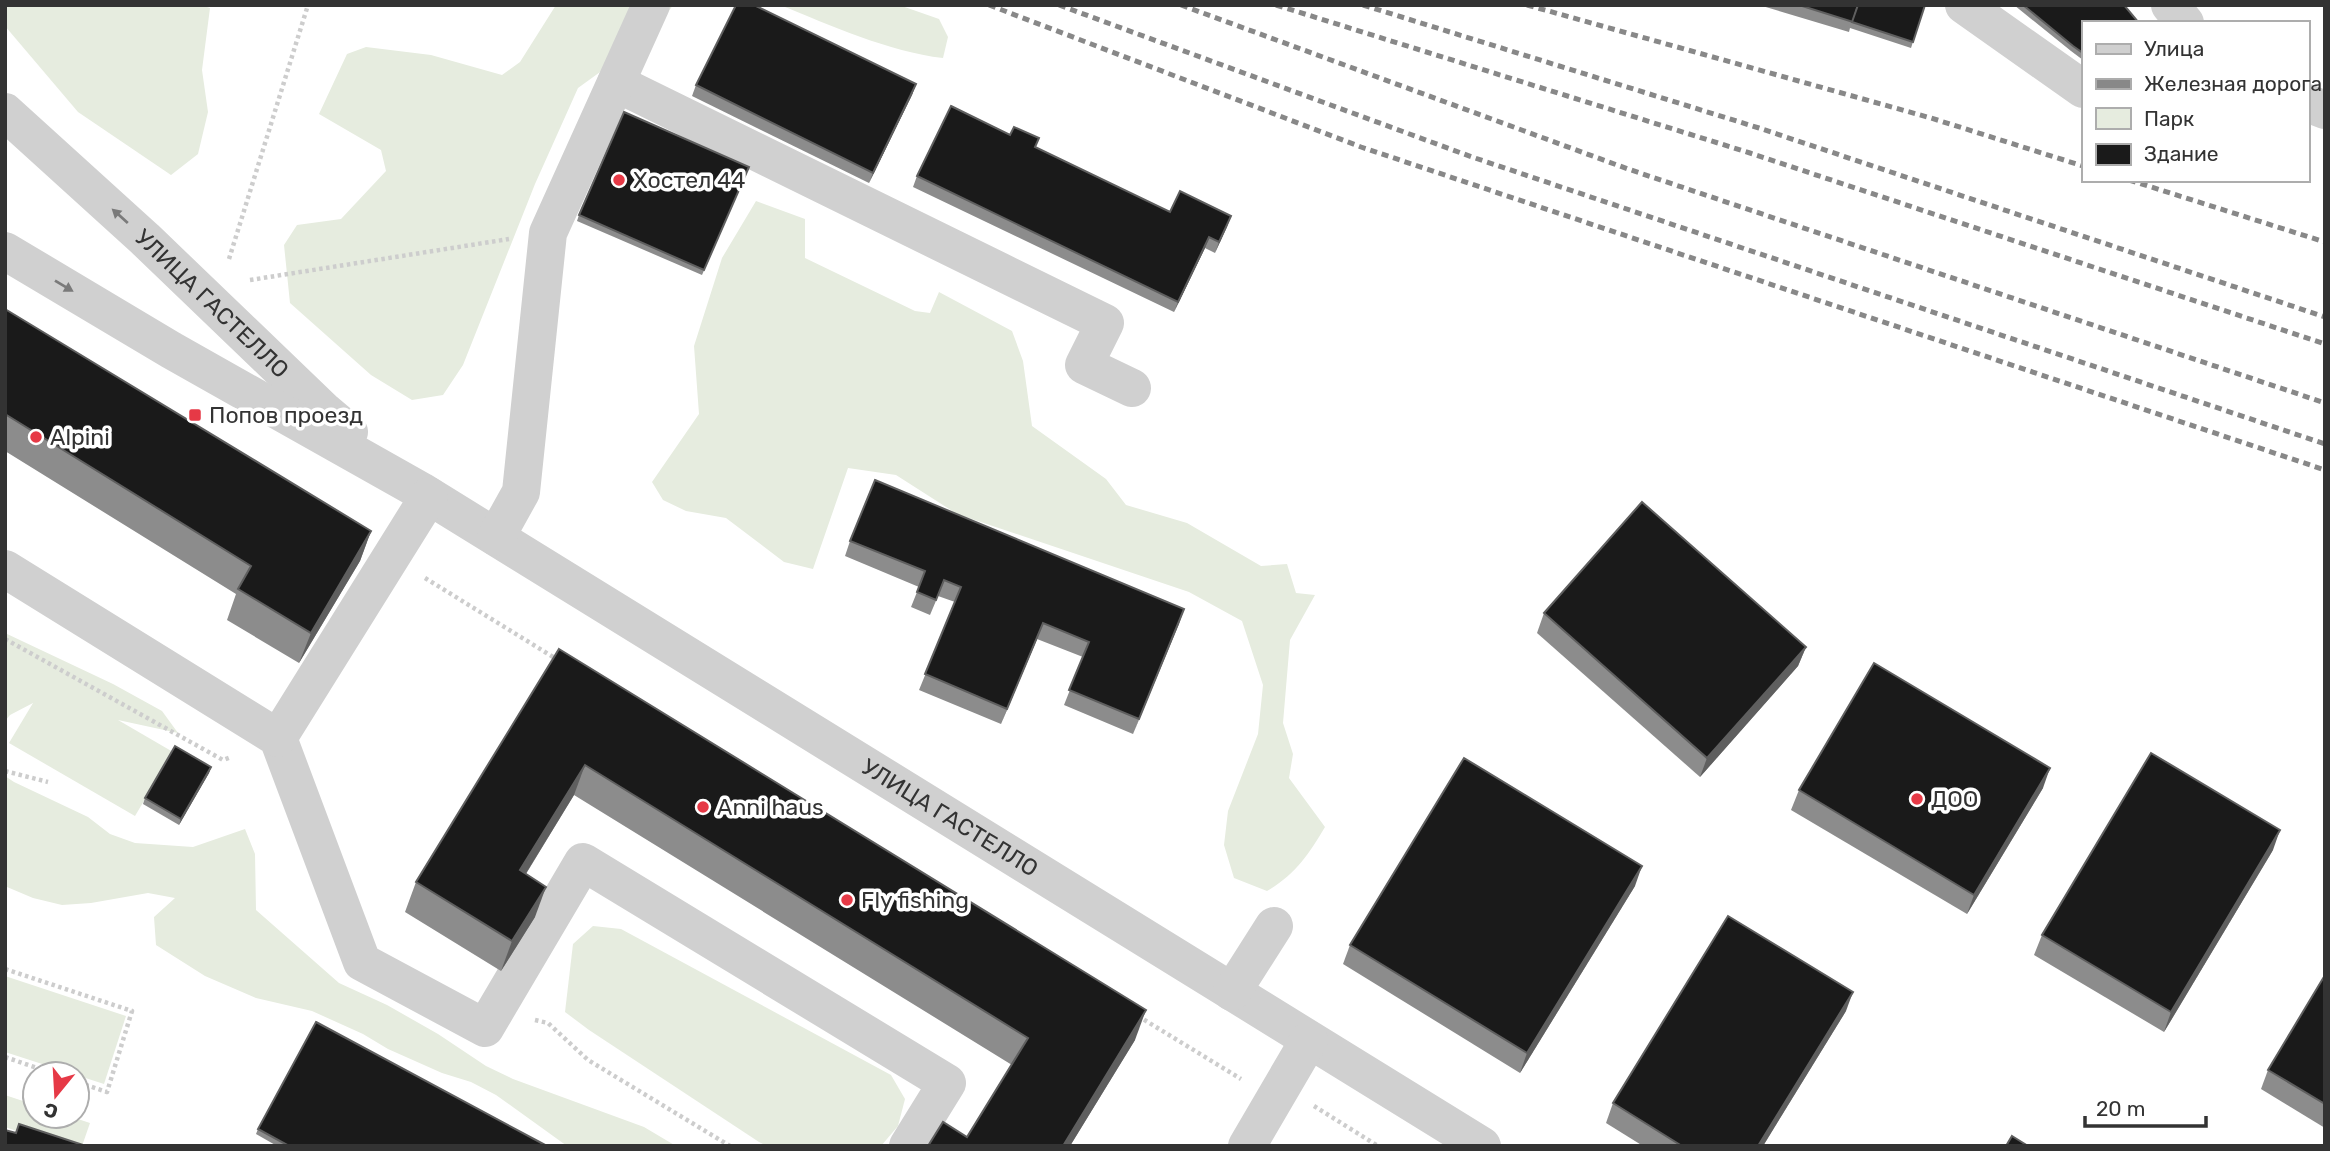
<svg xmlns="http://www.w3.org/2000/svg" width="2330" height="1151" viewBox="0 0 2330 1151" font-family="Rubik,sans-serif">
  <style>
    .green { fill: #e6ecdf }
    .lines { fill: none; stroke-linecap: round; stroke-linejoin: round }
    .path { stroke: #cdcdcd; stroke-width: 4.5; stroke-dasharray: 3.5 3.5; stroke-linecap: butt }
    .minor { stroke: #d0d0d0; stroke-width: 38 }
    .rail { stroke: #888; stroke-width: 5; stroke-dasharray: 7 5; stroke-linecap: butt }
    .wall { fill: #8c8c8c }
    .shaded-wall { fill: #5f5f5f }
    .building { fill: #1a1a1a; stroke: #5f5f5f; stroke-width: 2 }
    .oneway { fill: #7a7a7a }
    .poi-dot { fill: #e63946; stroke: #fff; stroke-width: 2.5 }
    .labels { text-anchor: middle; stroke-width: 7; stroke-linejoin: round; paint-order: stroke }
    .poi-label { font-size: 23px; fill: #333; stroke: #fff; text-anchor: start }
    .street-label { font-size: 23px; fill: #333; stroke: #fff }
  </style>
  <rect width="100%" height="100%" fill="#fff"/>
  <g class="green">
    <path d="M5,5H201L210,8L202,70L208,112L198,154L171,175L78,112L5,26Z"/>
    <path d="M556,5H673L654,33L578,88L535,184L463,365L443,395L412,400L371,375L290,303L284,245L297,225L341,219L386,171L381,150L319,114L347,54L366,47L431,55L502,75L520,62Z"/>
    <path d="M780,5H899L939,19L948,37L943,58C889,52 830,25 780,5Z"/>
    <path d="M756,201L805,219V258L915,311L930,313L939,292L1012,331L1023,361L1032,426L1106,479L1126,505L1187,523L1261,566L1287,564L1296,593L1315,595L1290,640L1283,723L1293,754L1289,778L1325,827C1309,854 1295,875 1267,891L1234,878L1224,845L1228,811L1258,734L1263,685L1242,621L1189,592L957,514L896,475L848,468L813,569L784,562L726,518L686,511L663,500L652,482L699,414L694,346L722,258Z"/>
    <path d="M5,633L113,684L162,711L178,733L118,720L173,752L135,816L9,743L33,703L10,715L5,721Z"/>
    <path d="M5,776L14,782L88,817L110,834L135,843L193,847L245,829L255,854L256,910L339,983L387,1005L438,1034L486,1066L513,1079L644,1127L676,1146H567L496,1095L471,1082L442,1073L388,1049L363,1034L312,1011L256,998L205,976L156,945L154,917L175,898L148,893L91,903L62,905L33,898L7,887Z"/>
    <path d="M593,926L621,929L891,1075L905,1099L898,1126L881,1146H767L759,1142L589,1030L565,1012L573,944Z"/>
    <path d="M5,976L126,1016L104,1084L5,1052Z"/>
    <path d="M5,1095L35,1105V1116H69L90,1123L82,1146H61L5,1127Z"/>
  </g>
  <g class="lines">
    <g class="path">
      <path d="M229,259L308,5"/>
      <path d="M250,280L509,239"/>
      <path d="M425,578L558,660"/>
      <path d="M5,639L223,760L231,757"/>
      <path d="M5,771L48,782"/>
      <path d="M5,969L132,1011L107,1092L77,1082"/>
      <path d="M1138,1016L1241,1079"/>
      <path d="M535,1020L548,1023L588,1060L730,1146"/>
      <path d="M5,1057L55,1074"/>
      <path d="M1314,1106L1378,1146"/>
    </g>
    <g class="minor">
      <path d="M1964,5L2083,89"/>
      <path d="M2170,5L2185,23"/>
      <path d="M616,83L1105,323L1084,365L1132,388"/>
      <path d="M2307,103L2325,110"/>
      <path id="s1" d="M5,112L145,239L323,410L349,432"/>
      <path id="s2" d="M5,251L171,350L421,491L1482,1146"/>
      <path d="M496,537L521,492L548,233L651,5"/>
      <path d="M5,569L278,738L362,962L485,1028L583,862L947,1083L908,1146"/>
      <path d="M278,738L429,496"/>
      <path d="M1232,992L1274,926"/>
      <path d="M1247,1146L1309,1040"/>
    </g>
    <g class="rail">
      <path d="M989,5L1361,147L2325,470"/>
      <path d="M1059,5L1472,157L2325,444"/>
      <path d="M1181,5L1628,169L2325,403"/>
      <path d="M1276,5L1750,153L2325,344"/>
      <path d="M1363,5L1759,128L2325,317"/>
      <path d="M1527,5L1931,118L2083,166"/>
      <path d="M2129,180L2325,242"/>
    </g>
  </g>
  <g class="wall">
    <path d="M1759,5H1925L1911,48L1850,28L1849,32Z"/>
    <path d="M2014,5H2124L2083,23V60L2071,51Z"/>
    <path d="M916,84L912,95L869,183L692,96L696,85Z"/>
    <path d="M1010,135L1039,138L1035,147L1170,212L1231,216L1215,253L1205,248L1174,312L913,187L917,176Z"/>
    <path d="M747,172L702,275L577,221L579,215Z"/>
    <path d="M5,309L371,531L360,561L299,663L227,620L236,594L5,451Z"/>
    <path d="M850,541L1184,609L1133,734L1064,705L1083,657L1037,639L1001,724L919,690L955,602L938,596L930,615L911,607L919,587L845,556Z"/>
    <path d="M1544,613L1806,647L1798,666L1700,777L1537,633Z"/>
    <path d="M559,649L1135,1040L1070,1146H928L967,1137L1012,1065L574,795L526,874L535,917L501,971L405,912L416,882Z"/>
    <path d="M211,767L209,773L179,825L143,804L145,798Z"/>
    <path d="M2043,788L1967,914L1791,810L1799,790Z"/>
    <path d="M2273,850L2164,1032L2034,955L2042,935Z"/>
    <path d="M1635,886L1520,1073L1343,964L1350,945Z"/>
    <path d="M2325,975V1128L2261,1089L2268,1070Z"/>
    <path d="M1846,1011L1763,1146H1643L1606,1123L1613,1103Z"/>
    <path d="M258,1129L547,1146H277L256,1134Z"/>
  </g>
  <g class="shaded-wall">
    <path d="M916,84L912,95L869,183L873,173Z"/>
    <path d="M1231,216L1227,227L1215,253L1219,242Z"/>
    <path d="M1209,237L1205,248L1174,312L1178,302Z"/>
    <path d="M371,531L360,561L299,663L311,633Z"/>
    <path d="M1184,609L1179,624L1133,734L1139,719Z"/>
    <path d="M1043,623L1037,639L1001,724L1007,709Z"/>
    <path d="M1806,647L1798,666L1700,777L1707,758Z"/>
    <path d="M585,765L574,795L509,901L520,870Z"/>
    <path d="M211,767L209,773L179,825L181,819Z"/>
    <path d="M2050,768L2043,788L1967,914L1974,895Z"/>
    <path d="M2280,830L2273,850L2164,1032L2171,1012Z"/>
    <path d="M1642,866L1635,886L1520,1073L1527,1053Z"/>
    <path d="M546,887L535,917L501,971L512,941Z"/>
    <path d="M1853,992L1846,1011L1763,1146H1758Z"/>
    <path d="M1146,1010L1135,1040L1070,1146H1063Z"/>
  </g>
  <g class="building">
    <path d="M736,5H754L916,84L873,173L696,85Z"/>
    <path d="M1799,5H1858L1853,22Z"/>
    <path d="M1858,5H1925L1913,42L1852,22Z"/>
    <path d="M2023,5H2124L2139,23H2083V53L2073,46Z"/>
    <path d="M951,106L1010,135L1014,127L1039,138L1035,147L1170,212L1180,191L1231,216L1219,242L1209,237L1178,302L917,176Z"/>
    <path d="M624,112L749,167L704,270L579,215Z"/>
    <path d="M5,309L371,531L311,633L238,589L251,566L5,414Z"/>
    <path d="M875,480L1184,609L1139,719L1069,690L1089,642L1043,623L1007,709L925,674L961,587L944,580L936,600L917,592L925,571L850,541Z"/>
    <path d="M1642,502L1806,647L1707,758L1544,613Z"/>
    <path d="M559,649L1146,1010L1063,1146H928L943,1122L967,1137L1028,1038L585,765L520,870L546,887L512,941L416,882Z"/>
    <path d="M1874,663L2050,768L1974,895L1799,790Z"/>
    <path d="M175,746L211,767L181,819L145,798Z"/>
    <path d="M2151,753L2280,830L2171,1012L2042,935Z"/>
    <path d="M1464,758L1642,866L1527,1053L1350,945Z"/>
    <path d="M1728,916L1853,992L1758,1146H1682L1613,1103Z"/>
    <path d="M2325,975V1104L2268,1070Z"/>
    <path d="M316,1022L547,1146H289L258,1129Z"/>
    <path d="M19,1124L86,1146H5V1130L16,1133Z"/>
    <path d="M2012,1136L2028,1146H2006Z"/>
  </g>
  <defs><path id="oneway-solid" d="M-6-.8H1V-3.2L6.5 0L1 3.2V.8H-6Z" transform="scale(1.75)"/></defs>
  <g class="oneway">
    <use href="#oneway-solid" transform="translate(120 216) rotate(-138)"/>
    <use href="#oneway-solid" transform="translate(64 286) rotate(31)"/>
  </g>
  <g class="poi-dot">
    <circle cx="619" cy="180" r="7"/>
    <rect x="188" y="408" width="14" height="14" rx="3.5"/>
    <circle cx="36" cy="437" r="7"/>
    <circle cx="1917" cy="799" r="7"/>
    <circle cx="703" cy="807" r="7"/>
    <circle cx="847" cy="900" r="7"/>
  </g>
  <g class="labels">
    <g class="poi-label">
      <text x="633" y="188">Хостел 44</text>
      <text x="209" y="423">Попов проезд</text>
      <text x="50" y="445">Alpini</text>
      <text x="1931" y="807">ДОО</text>
      <text x="717" y="815">Anni haus</text>
      <text x="861" y="908">Fly fishing</text>
    </g>
    <g class="street-label">
      <text dy="8" stroke="none"><textPath href="#s1" startOffset="282">УЛИЦА ГАСТЕЛЛО</textPath></text>
      <text dy="8" stroke="none"><textPath href="#s2" startOffset="1102">УЛИЦА ГАСТЕЛЛО</textPath></text>
    </g>
  </g>
  <rect width="2330" height="1151" fill="none" stroke="#333333" stroke-width="14"/>
  <rect x="2082" y="21" width="228" height="161" fill="#ffffff" stroke="#adadad" stroke-width="2"/>
  <rect x="2096" y="44" width="35" height="10" fill="#d0d0d0" stroke="#adadad" stroke-width="2"/>
  <text x="2144" y="56" font-size="21" fill="#333333">Улица</text>
  <rect x="2096" y="79" width="35" height="10" fill="#888888" stroke="#adadad" stroke-width="2"/>
  <text x="2144" y="91" font-size="21" fill="#333333">Железная дорога</text>
  <rect x="2096" y="108" width="35" height="21" fill="#e6ecdf" stroke="#adadad" stroke-width="2"/>
  <text x="2144" y="126" font-size="21" fill="#333333">Парк</text>
  <rect x="2096" y="144" width="35" height="21" fill="#1a1a1a" stroke="#adadad" stroke-width="2"/>
  <text x="2144" y="161" font-size="21" fill="#333333">Здание</text>
  <g transform="translate(56 1095) rotate(198)"><circle r="33" fill="#ffffff" stroke="#adadad" stroke-width="2"/>
  <path d="M0-5L12 26L0 18L-12 26Z" fill="#e63946"/>
  <text y="-10" font-size="19" font-weight="bold" text-anchor="middle" fill="#333333">С</text>
  </g>
  <path d="M2085 1116v10h121v-10" fill="none" stroke="#333333" stroke-width="3.5"/>
  <text x="2096" y="1116" font-size="21" fill="#333333" stroke="#ffffff" stroke-width="5" paint-order="stroke">20 m</text>
</svg>
